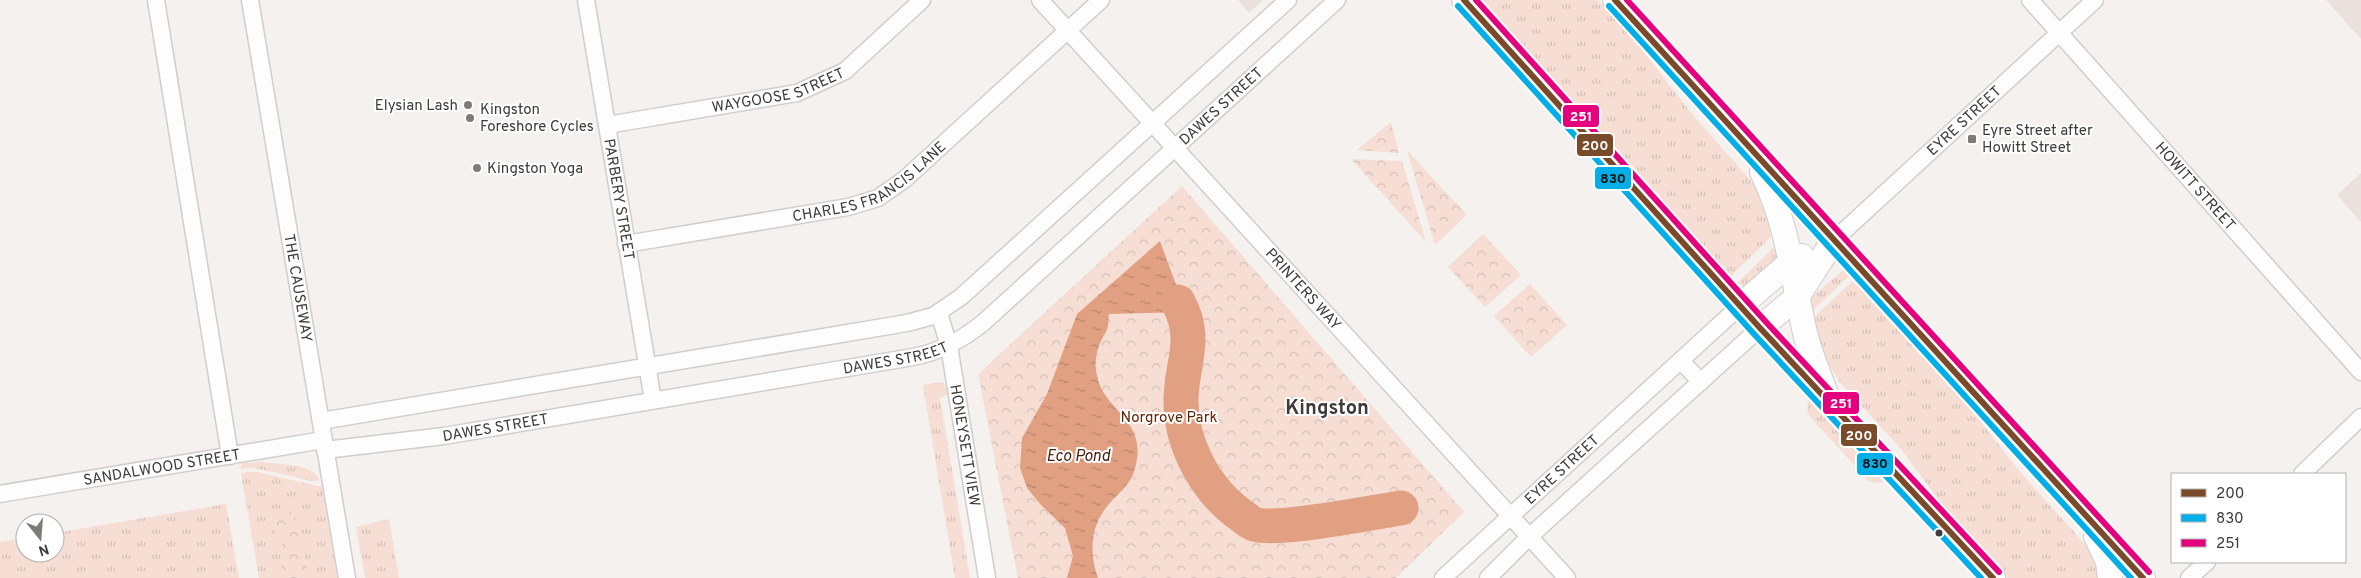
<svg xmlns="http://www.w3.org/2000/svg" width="2361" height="578" viewBox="0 0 2361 578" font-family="Overpass,sans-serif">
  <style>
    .built { fill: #eae1dd }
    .grass { fill: url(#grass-tufts) }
    .forest { fill: url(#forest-crowns) }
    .water { fill: url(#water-ripples) }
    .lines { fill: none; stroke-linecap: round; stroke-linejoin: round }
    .river { stroke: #e1a082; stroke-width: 35 }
    .minor-casing { stroke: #d0cdcc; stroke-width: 19 }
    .secondary-casing { stroke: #d0cdcc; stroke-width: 26 }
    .minor { stroke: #fefdfd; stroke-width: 16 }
    .secondary { stroke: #fefdfd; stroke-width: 24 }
    .bus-1-casing { stroke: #fff; stroke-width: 10 }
    .bus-2-casing { stroke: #fff; stroke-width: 10 }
    .bus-3-casing { stroke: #fff; stroke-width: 10 }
    .bus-1 { stroke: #7a4b2a; stroke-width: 6 }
    .bus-2 { stroke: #03afe6; stroke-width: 6 }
    .bus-3 { stroke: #e5007d; stroke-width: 6 }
    .poi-dot { fill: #7e7b79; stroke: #fff; stroke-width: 2 }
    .bus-dot { fill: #3e3b3a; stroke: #fff; stroke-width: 2 }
    .labels { text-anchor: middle; stroke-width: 4; stroke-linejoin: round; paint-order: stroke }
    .street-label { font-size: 15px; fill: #3e3b3a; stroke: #fff }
    .poi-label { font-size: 15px; fill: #3e3b3a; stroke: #fff; text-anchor: start }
    .park-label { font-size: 15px; fill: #5f2504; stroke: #fff }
    .water-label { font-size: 16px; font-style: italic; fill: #44200e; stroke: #fff }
    .district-label { font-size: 20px; font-weight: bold; fill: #3e3b3a; stroke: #fff }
    .line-badge { stroke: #fff; stroke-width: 2 }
    .badge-label { font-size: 14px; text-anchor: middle; font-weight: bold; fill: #fff }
    .pale-badge-label { font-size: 14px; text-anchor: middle; font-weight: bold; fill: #111 }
  </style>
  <defs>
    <pattern id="grass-tufts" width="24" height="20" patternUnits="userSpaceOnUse" patternTransform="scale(1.25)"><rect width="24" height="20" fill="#f6ded4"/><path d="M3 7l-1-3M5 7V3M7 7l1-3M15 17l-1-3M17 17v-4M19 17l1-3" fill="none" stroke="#d4bfb7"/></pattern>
    <pattern id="forest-crowns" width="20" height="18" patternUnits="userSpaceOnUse" patternTransform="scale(1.25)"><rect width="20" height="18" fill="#f6ded4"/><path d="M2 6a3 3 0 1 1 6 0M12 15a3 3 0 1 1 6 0" fill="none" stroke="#d4bfb7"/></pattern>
    <pattern id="water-ripples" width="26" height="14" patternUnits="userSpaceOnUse" patternTransform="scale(1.25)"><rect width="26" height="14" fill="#e1a082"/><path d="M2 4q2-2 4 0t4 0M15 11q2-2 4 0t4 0" fill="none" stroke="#b8846b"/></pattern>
  </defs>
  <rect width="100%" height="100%" fill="#f5f1ef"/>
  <g class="built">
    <path d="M1238,0H1263L1249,13Z"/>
    <path d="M2326,0H2361V39Z"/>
    <path d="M2361,173V222L2337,195Z"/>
  </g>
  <g class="grass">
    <path d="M1478,0H1598L1631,36L1697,120L1754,184L1762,196L1777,231L1731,276Z"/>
    <path d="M1778,243L1779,256L1745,287L1737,283Z"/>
    <path d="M1843,270H1845L1850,275L1810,313V299Z"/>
    <path d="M1855,279L1945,377L2022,474L2084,543L2092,554L2100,578H2008L1951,516L1900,448L1840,382L1822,354L1811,320Z"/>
    <path d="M944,382L948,394L940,398L970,578H955L923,385Z"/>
    <path d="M1808,400H1810L1883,482L1875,483L1868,480L1810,417L1807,409Z"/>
    <path d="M261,462C279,465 308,462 319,478L317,481H311L255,468L240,469L242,463Z"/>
    <path d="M247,472H257L322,487L337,578H259L241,474Z"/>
    <path d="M226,504L239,578H0V542L25,538V553H55V533Z"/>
    <path d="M389,519L399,578H365L356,527Z"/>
  </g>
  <g class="forest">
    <path d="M1391,122L1399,153L1357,150Z"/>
    <path d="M1407,150L1467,215L1435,245Z"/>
    <path d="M1351,159L1402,161L1426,242Z"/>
    <path d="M1182,186L1464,512L1396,578H1018L978,374Z"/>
    <path d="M1483,234L1521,275L1485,307L1448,267Z"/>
    <path d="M1530,284L1567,325L1531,357L1494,316Z"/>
    <path d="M286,511L291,512L296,523L310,578H281L283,545L271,526L276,515Z"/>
  </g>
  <path class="water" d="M1160,241L1186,312L1109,314C1108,319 1109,325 1107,329C1106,333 1103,336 1102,339C1096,350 1094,364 1097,376C1104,410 1143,418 1137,459C1133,488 1117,491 1103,512C1090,531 1090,557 1098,578H1067L1073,556L1065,528L1040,504L1027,488L1020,468L1022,438L1047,394L1077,314Z"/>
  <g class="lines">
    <path class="river" d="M1178,302C1198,338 1182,362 1181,398C1180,443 1205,490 1242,516C1245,518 1250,523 1254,524C1275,532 1373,512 1401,508"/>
    <defs>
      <g id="minor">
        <path d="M156,0L230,456"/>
        <path id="s1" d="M250,0L347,578"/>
        <path id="s2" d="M586,0L653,400"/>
        <path id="s3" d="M1040,0L1567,578"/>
        <path id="s4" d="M2030,0L2361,372"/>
        <path id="s5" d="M607,125L797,93L845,71L922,0"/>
        <path id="s6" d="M1833,241L2095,0"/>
        <path id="s7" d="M626,244L848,207L878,198L905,179L1101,0"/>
        <path id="s8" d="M939,313L949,346L987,578"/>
        <path d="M1681,361L1701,382"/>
        <path d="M321,421L907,323L933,316L961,297L1288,0"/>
        <path id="s9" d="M325,450L444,436L913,357C940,352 962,340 984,322L1337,0"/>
        <path d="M2302,474L2361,417"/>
        <path id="s10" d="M0,494L323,440"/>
        <path id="s11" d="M1443,578L1740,306"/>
        <path d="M1488,578L1529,537L1760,328"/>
        <path d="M2189,578L2207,562"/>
      </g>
      <g id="secondary">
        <path d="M1464,0L1760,328L1993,578"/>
        <path d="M1615,0L2143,578"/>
        <path d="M1762,172C1789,227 1792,278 1806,337C1811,355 1818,373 1825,391"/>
        <path d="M1740,306L1792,261L1802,256"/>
        <path d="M1760,328L1798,296L1833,241"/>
        <path d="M2096,536L2108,562L2110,578"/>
      </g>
    </defs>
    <use href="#minor" class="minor-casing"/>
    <use href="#secondary" class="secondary-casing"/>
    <use href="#minor" class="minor"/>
    <use href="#secondary" class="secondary"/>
    <defs>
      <g id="bus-1">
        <path d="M1464,0L1760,328L1993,578"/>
        <path d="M1615,0L2143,578"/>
      </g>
      <g id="bus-2">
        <path d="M1458,6L1754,334L1981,578"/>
        <path d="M1609,6L2131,578"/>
      </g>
      <g id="bus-3">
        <path d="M1476,0L1766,322L1999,572"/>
        <path d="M1627,0L2149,572"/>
      </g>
    </defs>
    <use href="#bus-1" class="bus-1-casing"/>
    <use href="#bus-2" class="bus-2-casing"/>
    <use href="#bus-3" class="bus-3-casing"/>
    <use href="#bus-1" class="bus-1"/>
    <use href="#bus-2" class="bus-2"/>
    <use href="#bus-3" class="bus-3"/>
  </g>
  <g class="poi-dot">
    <circle cx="468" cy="105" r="5"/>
    <circle cx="470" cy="118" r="5"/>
    <rect x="1967" y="134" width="10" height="10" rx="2.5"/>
    <circle cx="477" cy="168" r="5"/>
  </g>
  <circle class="bus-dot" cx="1939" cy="533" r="4.5"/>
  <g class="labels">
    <g class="street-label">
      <text dy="5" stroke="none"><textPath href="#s5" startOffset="175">WAYGOOSE STREET</textPath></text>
      <text dy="5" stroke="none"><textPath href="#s9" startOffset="996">DAWES STREET</textPath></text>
      <text dy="5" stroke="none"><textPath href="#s6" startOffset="178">EYRE STREET</textPath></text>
      <text dy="5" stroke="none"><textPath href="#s7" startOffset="255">CHARLES FRANCIS LANE</textPath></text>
      <text dy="5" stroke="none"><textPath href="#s4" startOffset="249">HOWITT STREET</textPath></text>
      <text dy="5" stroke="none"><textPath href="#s2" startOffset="202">PARBERY STREET</textPath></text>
      <text dy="5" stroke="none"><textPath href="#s1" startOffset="292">THE CAUSEWAY</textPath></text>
      <text dy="5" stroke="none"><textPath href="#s3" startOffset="391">PRINTERS WAY</textPath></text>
      <text dy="5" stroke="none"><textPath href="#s9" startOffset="578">DAWES STREET</textPath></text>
      <text dy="5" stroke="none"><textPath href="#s9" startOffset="172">DAWES STREET</textPath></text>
      <text dy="5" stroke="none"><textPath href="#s8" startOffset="135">HONEYSETT VIEW</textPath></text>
      <text dy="5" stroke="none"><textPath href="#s10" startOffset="164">SANDALWOOD STREET</textPath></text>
      <text dy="5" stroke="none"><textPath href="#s11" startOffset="161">EYRE STREET</textPath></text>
    </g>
    <g class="poi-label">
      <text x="458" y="110" text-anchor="end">Elysian Lash</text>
      <text x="480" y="114">Kingston<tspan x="480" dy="17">Foreshore Cycles</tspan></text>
      <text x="1982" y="135">Eyre Street after<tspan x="1982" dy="17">Howitt Street</tspan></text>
      <text x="487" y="173">Kingston Yoga</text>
    </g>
    <g class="park-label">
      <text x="1169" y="422">Norgrove Park</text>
    </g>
    <g class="water-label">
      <text x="1078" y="461">Eco Pond</text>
    </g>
    <g class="district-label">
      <text x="1327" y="414">Kingston</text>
    </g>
  </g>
  <g class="line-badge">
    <rect x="1562" y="104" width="38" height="24" rx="5" fill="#e5007d"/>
    <rect x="1576" y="133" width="38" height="24" rx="5" fill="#7a4b2a"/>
    <rect x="1594" y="166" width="38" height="24" rx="5" fill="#03afe6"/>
    <rect x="1822" y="391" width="38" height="24" rx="5" fill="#e5007d"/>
    <rect x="1840" y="423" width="38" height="24" rx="5" fill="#7a4b2a"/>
    <rect x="1856" y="452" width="38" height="24" rx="5" fill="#03afe6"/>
  </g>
  <g class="badge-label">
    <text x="1581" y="121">251</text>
    <text x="1595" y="150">200</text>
    <text x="1841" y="408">251</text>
    <text x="1859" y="440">200</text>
  </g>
  <g class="pale-badge-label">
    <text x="1613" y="183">830</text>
    <text x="1875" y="468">830</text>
  </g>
  <rect x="2171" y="473" width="175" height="90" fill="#ffffff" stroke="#b2b1b0"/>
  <rect x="2181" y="489" width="25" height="8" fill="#7a4b2a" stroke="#b2b1b0"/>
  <text x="2216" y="498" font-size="15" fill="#3e3b3a">200</text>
  <rect x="2181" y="514" width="25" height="8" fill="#03afe6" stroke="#b2b1b0"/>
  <text x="2216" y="523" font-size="15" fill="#3e3b3a">830</text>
  <rect x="2181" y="539" width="25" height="8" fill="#e5007d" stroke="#b2b1b0"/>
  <text x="2216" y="548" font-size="15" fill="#3e3b3a">251</text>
  <g transform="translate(40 538) rotate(163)"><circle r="24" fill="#ffffff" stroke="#b2b1b0"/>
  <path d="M0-4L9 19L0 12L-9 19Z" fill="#7e7b79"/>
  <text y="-8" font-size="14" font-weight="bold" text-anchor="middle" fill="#3e3b3a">N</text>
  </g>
</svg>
